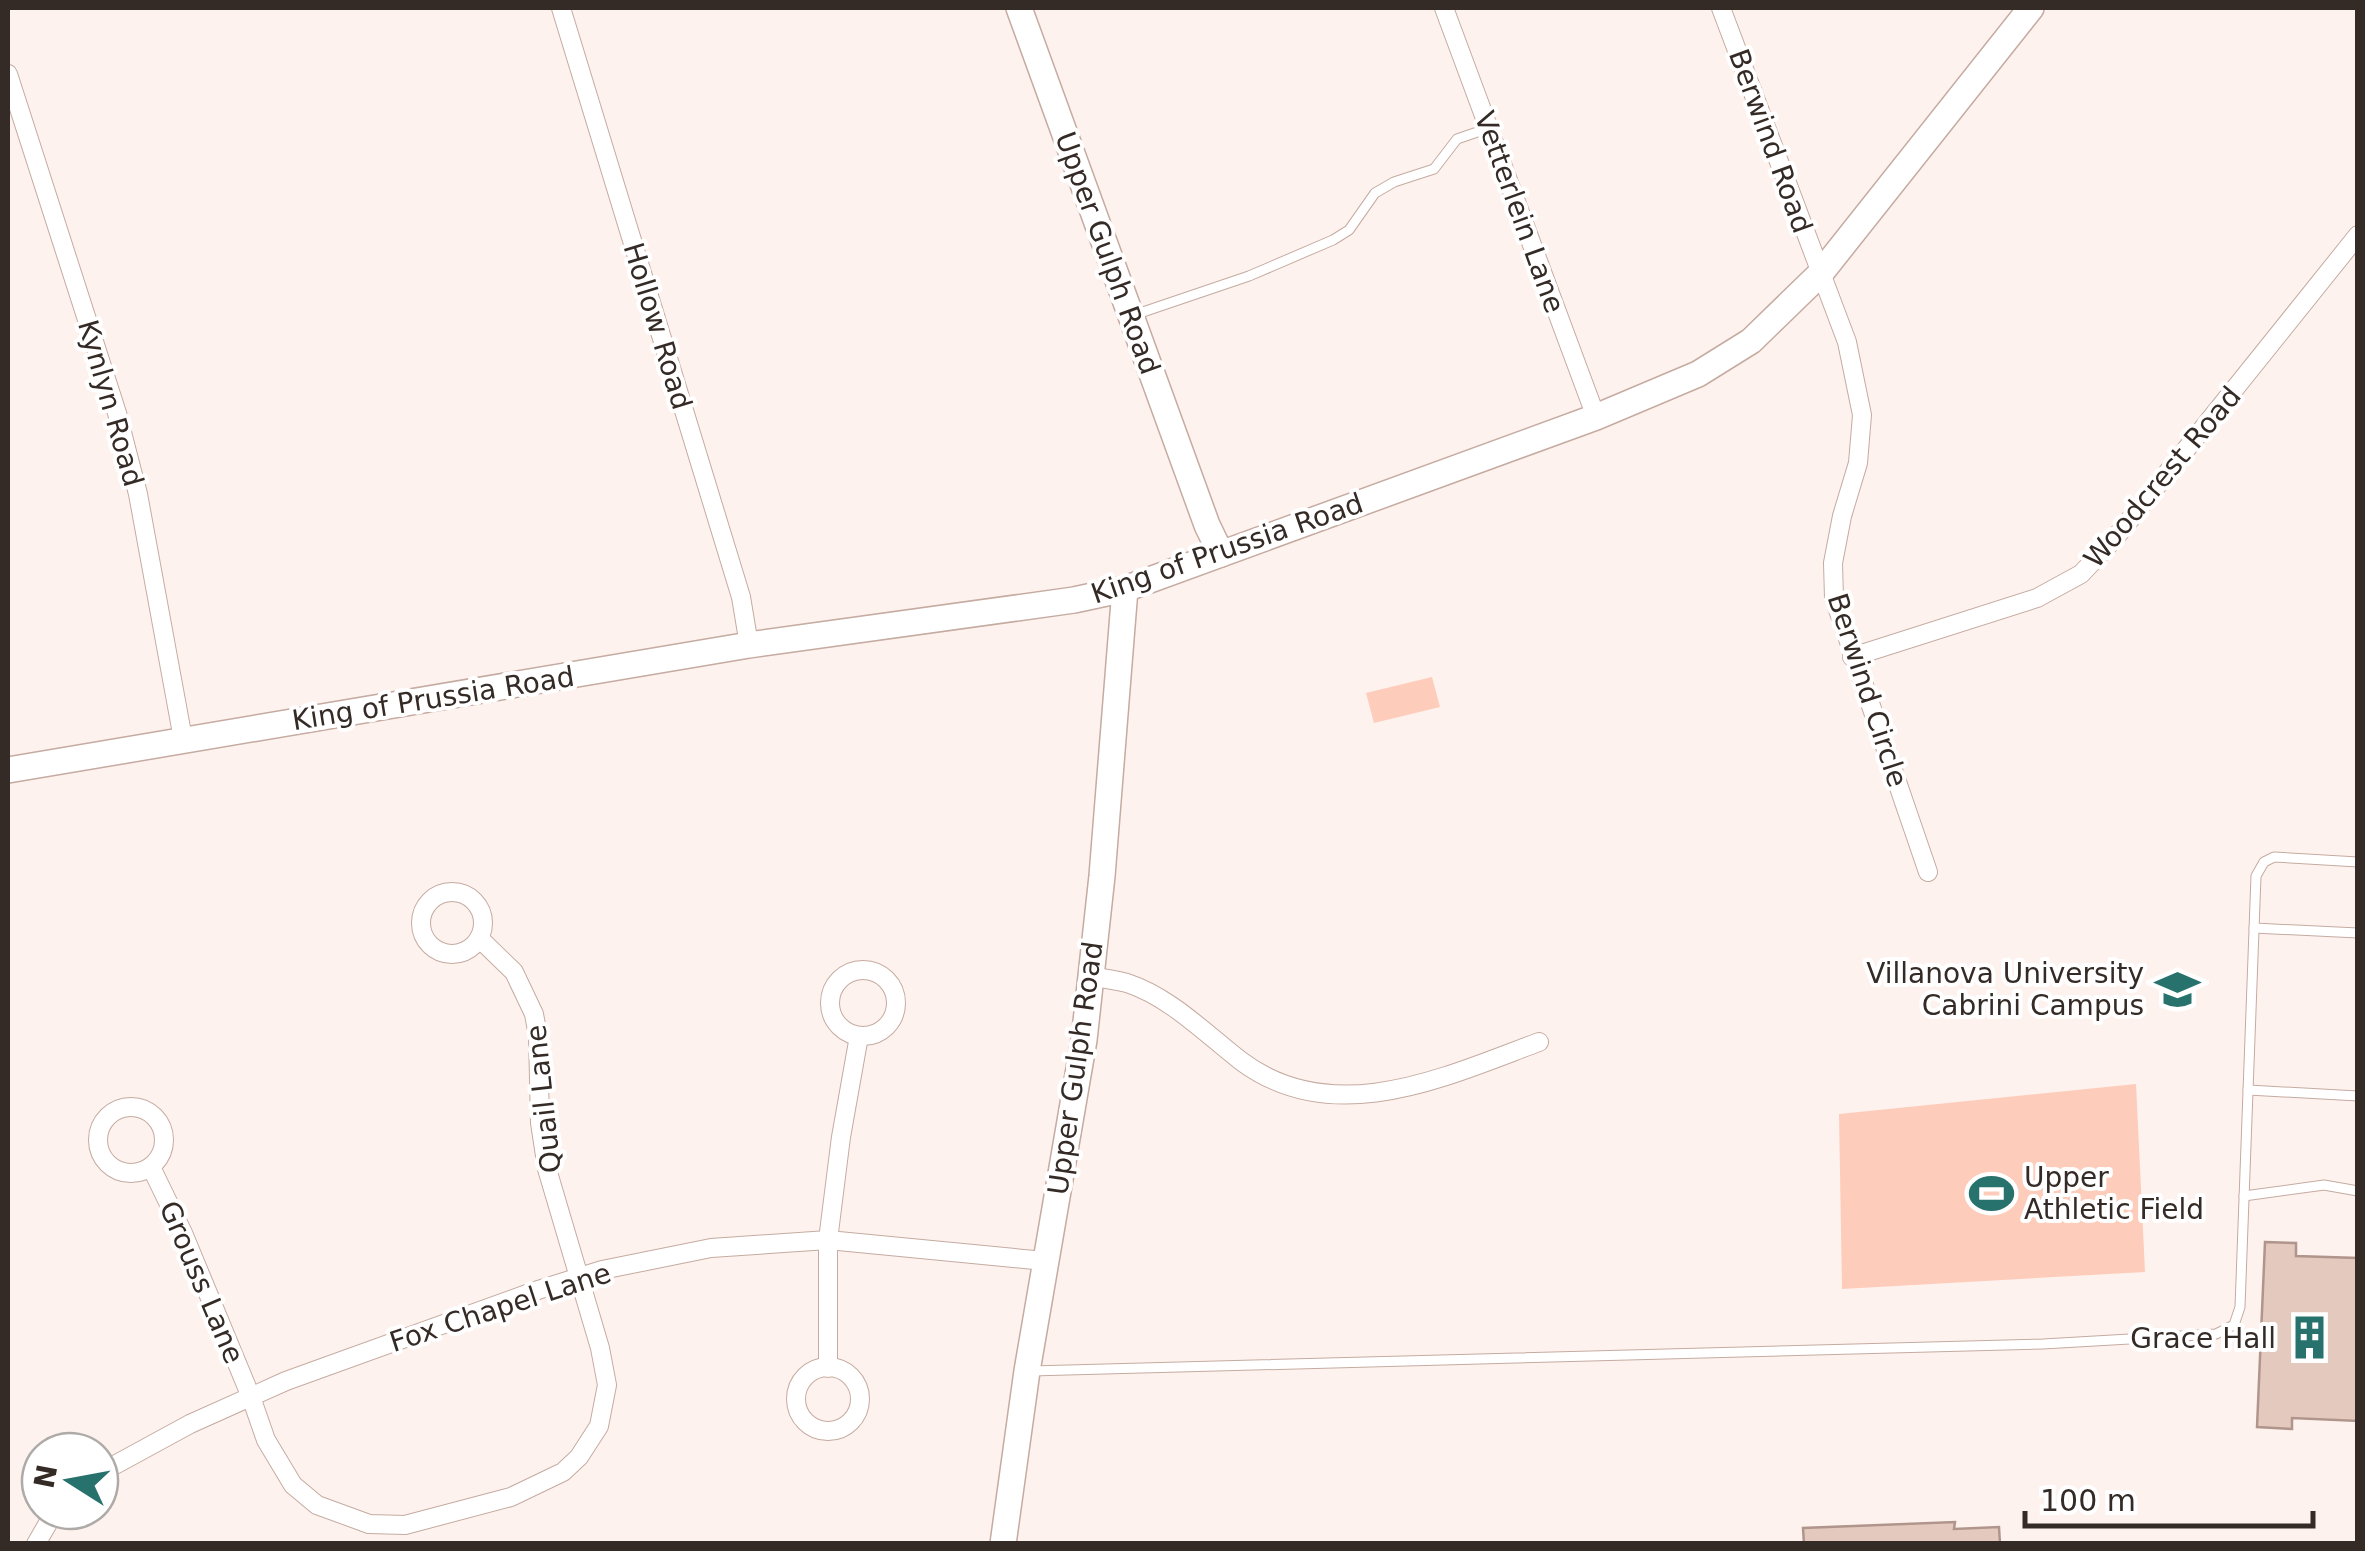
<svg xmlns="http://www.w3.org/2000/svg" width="2365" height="1551" viewBox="0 0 2365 1551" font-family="'DejaVu Sans',sans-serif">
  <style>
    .green { fill: #feccbb }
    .building { fill: #e4c9bf; stroke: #b0958c; stroke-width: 2.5 }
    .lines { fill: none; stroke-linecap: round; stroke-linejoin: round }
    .lane-casing { stroke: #c5aba1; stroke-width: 11 }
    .street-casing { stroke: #c5aba1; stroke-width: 20 }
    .secondary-casing { stroke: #c5aba1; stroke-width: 28 }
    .lane { stroke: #fff; stroke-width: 9 }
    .street { stroke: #fff; stroke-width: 18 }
    .secondary { stroke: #fff; stroke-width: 25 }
    .labels { text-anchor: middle; stroke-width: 8; stroke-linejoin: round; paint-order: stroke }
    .street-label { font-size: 28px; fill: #342a26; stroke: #fff }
    .poi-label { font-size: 28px; fill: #342a26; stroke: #fff; text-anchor: end }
  </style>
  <rect width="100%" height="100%" fill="#fef2ee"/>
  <g class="green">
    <path d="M1432,677L1440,707L1374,723L1366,693Z"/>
    <path d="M2136,1084L2145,1272L1842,1289L1839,1114Z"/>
  </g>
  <g class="building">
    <path d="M2265,1242L2296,1243V1256L2358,1258V1421L2292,1418V1429L2257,1427Z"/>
    <path d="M1955,1522L1954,1529L1999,1527L2000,1544H1804L1803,1528Z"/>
  </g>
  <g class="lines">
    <defs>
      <g id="lane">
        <path d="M1134,315L1249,276L1333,240L1349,230L1375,193L1394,182L1434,169L1457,139L1489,128"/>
        <path d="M2254,928L2358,933"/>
        <path d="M2248,1090L2358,1096"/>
        <path d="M2244,1196L2324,1185L2358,1191"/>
        <path d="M1031,1371L2043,1344L2216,1334L2234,1325L2240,1307L2256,876L2264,862L2274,857L2358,862"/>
      </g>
      <g id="street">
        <path d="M561,8L741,597L749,645"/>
        <path d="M1444,8L1596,417"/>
        <path d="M1721,8L1847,342L1862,415L1858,463L1842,516L1833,563L1834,598L1928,872"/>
        <path d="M8,74L117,413L138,494L183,739"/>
        <path d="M1852,657L2037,598L2081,574L2115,538L2358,235"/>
        <circle cx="452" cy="923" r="31"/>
        <circle cx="863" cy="1003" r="33"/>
        <path d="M1089,976C1102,978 1115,980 1127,983C1170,997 1206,1034 1241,1061C1333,1130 1445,1077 1539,1042"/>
        <circle cx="131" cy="1140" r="33"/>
        <path d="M151,1167L183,1233L251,1397L266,1440L293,1485L317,1505L369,1524L405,1525L511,1497L563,1472L579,1457L599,1426L607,1385L600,1348L547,1169L540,1123L538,1036L534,1014L514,972L479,938"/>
        <circle cx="828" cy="1399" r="32"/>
        <path d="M828,1368V1240L841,1137L859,1036"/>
        <path d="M100,1473L190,1424L286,1381L538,1290L602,1270L711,1248L828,1240L1045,1261"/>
        <path d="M36,1544L55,1511"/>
      </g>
      <g id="secondary">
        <path d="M1019,8L1207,525L1221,554"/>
        <path d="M8,770L749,645L1074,600L1125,589L1596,417L1698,374L1751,341L1820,274L2031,8"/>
        <path d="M1003,1544L1027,1371L1084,1040L1102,876L1125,589"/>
      </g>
    </defs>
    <use href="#lane" class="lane-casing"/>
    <use href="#street" class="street-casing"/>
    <use href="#secondary" class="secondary-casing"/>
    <use href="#lane" class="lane"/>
    <use href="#street" class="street"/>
    <use href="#secondary" class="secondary"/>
  </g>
  <defs>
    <symbol id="university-bare" viewBox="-9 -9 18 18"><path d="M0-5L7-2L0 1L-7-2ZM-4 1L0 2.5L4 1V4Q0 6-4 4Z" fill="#28726d" stroke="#fff" stroke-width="2.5" paint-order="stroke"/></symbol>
    <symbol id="stadium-bare" viewBox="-9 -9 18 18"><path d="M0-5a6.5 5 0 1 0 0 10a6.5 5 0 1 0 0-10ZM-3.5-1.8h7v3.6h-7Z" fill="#28726d" stroke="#fff" stroke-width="2.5" paint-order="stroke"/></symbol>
    <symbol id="building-bare" viewBox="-9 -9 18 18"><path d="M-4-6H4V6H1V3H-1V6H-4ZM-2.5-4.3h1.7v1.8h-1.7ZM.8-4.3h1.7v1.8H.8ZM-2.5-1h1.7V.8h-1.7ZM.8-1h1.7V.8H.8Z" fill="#28726d" stroke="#fff" stroke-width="2.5" paint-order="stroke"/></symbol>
  </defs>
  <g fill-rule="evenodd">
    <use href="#university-bare" x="2146" y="958" width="63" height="63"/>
    <use href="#stadium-bare" x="1960" y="1162" width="63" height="63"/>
    <use href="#building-bare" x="2278" y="1306" width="63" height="63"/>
  </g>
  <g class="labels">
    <g class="street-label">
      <text transform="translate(1771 141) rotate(70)" y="10">Berwind Road</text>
      <text transform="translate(1520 212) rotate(70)" y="10">Vetterlein Lane</text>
      <text transform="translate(1108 253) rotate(70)" y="10">Upper Gulph Road</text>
      <text transform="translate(658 326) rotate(73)" y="10">Hollow Road</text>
      <text transform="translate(111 403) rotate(74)" y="10">Kynlyn Road</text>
      <text transform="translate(2162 477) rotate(-50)" y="10">Woodcrest Road</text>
      <text transform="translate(1227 548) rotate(-19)" y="10">King of Prussia Road</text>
      <text transform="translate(1868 690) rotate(72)" y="10">Berwind Circle</text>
      <text transform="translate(433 698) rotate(-9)" y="10">King of Prussia Road</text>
      <text transform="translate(1075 1068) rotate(-82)" y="10">Upper Gulph Road</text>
      <text transform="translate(543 1099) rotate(-96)" y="10">Quail Lane</text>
      <text transform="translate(202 1282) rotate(67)" y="10">Grouss Lane</text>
      <text transform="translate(500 1307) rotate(-18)" y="10">Fox Chapel Lane</text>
    </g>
    <g class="poi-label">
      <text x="2144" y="983">Villanova University<tspan x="2144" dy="32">Cabrini Campus</tspan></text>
      <text x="2024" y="1187" text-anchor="start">Upper<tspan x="2024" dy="32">Athletic Field</tspan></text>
      <text x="2276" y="1348">Grace Hall</text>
    </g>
  </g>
  <rect width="2365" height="1551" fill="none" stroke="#342a26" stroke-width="20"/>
  <g transform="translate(70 1481) rotate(281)"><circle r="48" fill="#ffffff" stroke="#aeaaa8" stroke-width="2.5"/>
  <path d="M0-8L18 38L0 25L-18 38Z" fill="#28726d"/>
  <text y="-15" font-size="28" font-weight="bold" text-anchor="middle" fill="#342a26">N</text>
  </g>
  <path d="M2025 1511v15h288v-15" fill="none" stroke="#342a26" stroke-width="5"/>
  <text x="2040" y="1511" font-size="30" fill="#342a26" stroke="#ffffff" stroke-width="8" paint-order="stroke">100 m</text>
</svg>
